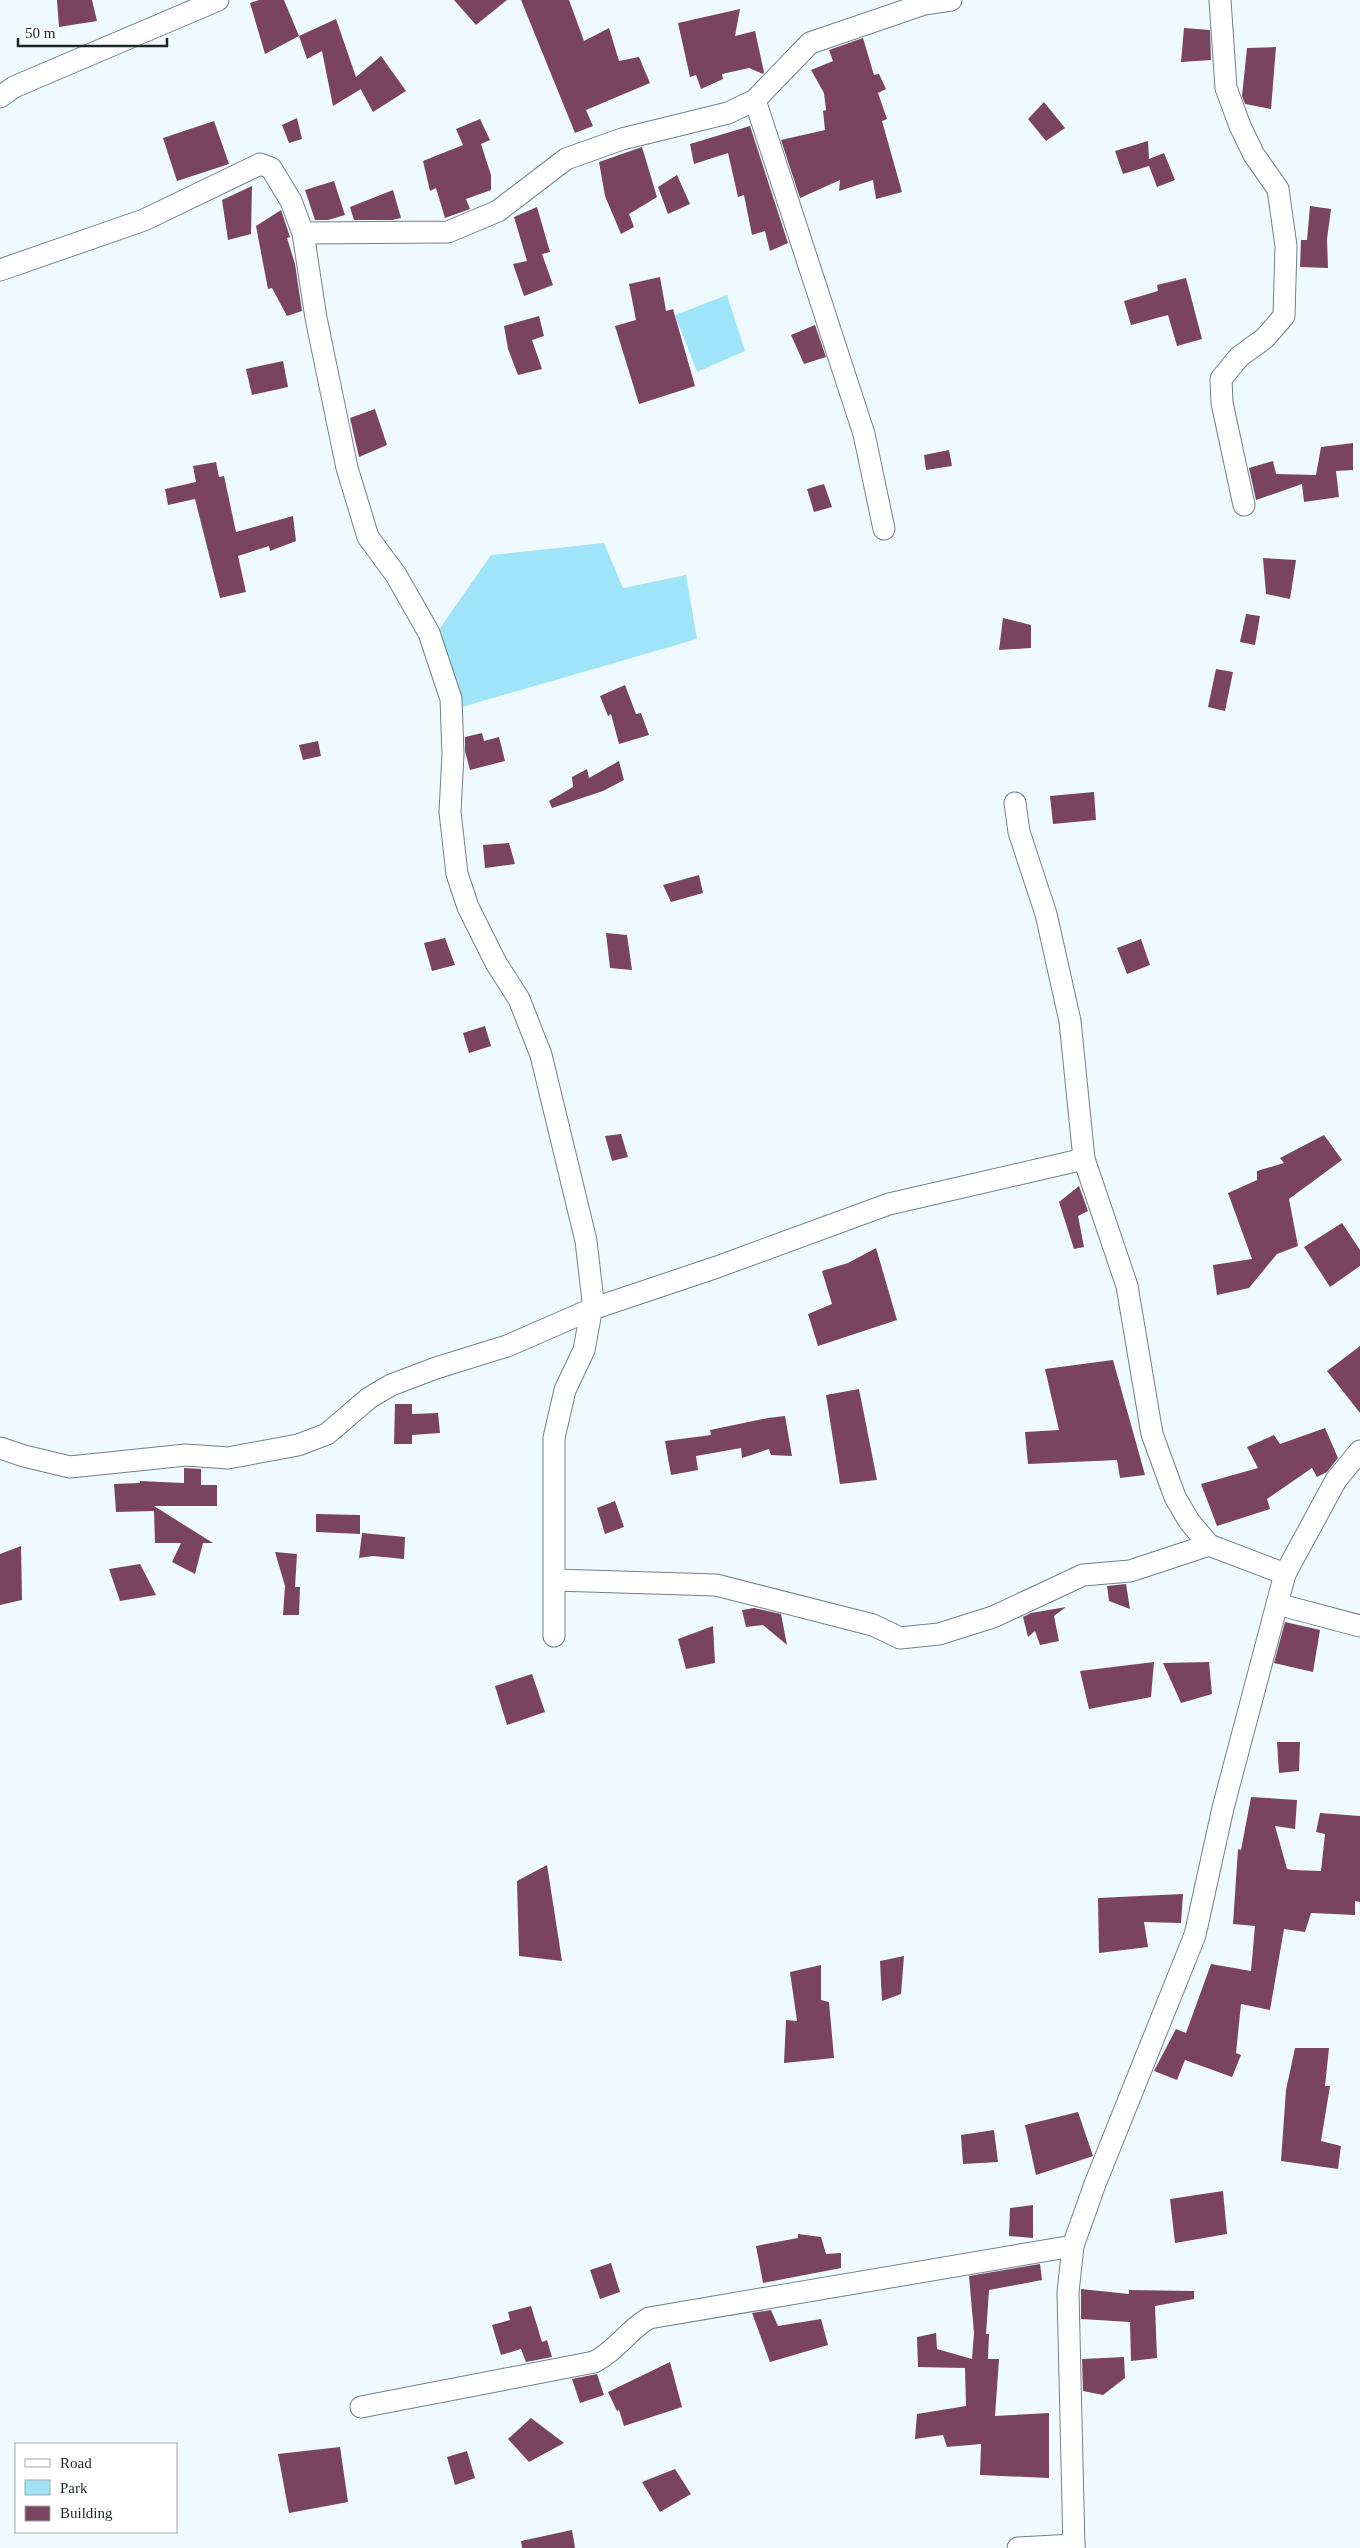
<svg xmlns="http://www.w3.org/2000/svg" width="1360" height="2548" viewBox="0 0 1360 2548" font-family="'Times New Roman',serif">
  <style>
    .green { fill: #a0e4fa }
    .building { fill: #7a4460 }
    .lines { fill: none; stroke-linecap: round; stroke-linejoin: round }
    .minor-casing { stroke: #708187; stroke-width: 23 }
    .minor { stroke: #fff; stroke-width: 21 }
  </style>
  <rect width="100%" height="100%" fill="#effafe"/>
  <g class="green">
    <path d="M727,295L745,351L697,372L675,315Z"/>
    <path d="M604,543L623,588L686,575L697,639L462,707L438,631L491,555Z"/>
  </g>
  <g class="building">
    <path d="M57,0H92L97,21L59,27Z"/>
    <path d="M259,0H284L299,36L265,54L250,3Z"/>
    <path d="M454,0H507L476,25Z"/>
    <path d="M521,0H569L584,41L609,28L619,61L639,57L650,83L586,110L593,126L575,133Z"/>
    <path d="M740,9L735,36L755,31L764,72L763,74L749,68L722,74L723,79L701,89L696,75L690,77L678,23Z"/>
    <path d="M336,19L356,77L381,56L406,91L373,112L359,86L361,89L333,106L322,51L307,59L299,36Z"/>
    <path d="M1184,28L1210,30L1211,60L1181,62Z"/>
    <path d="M863,38L874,75L879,74L886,89L878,93L887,119L882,121L902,192L876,199L873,180L839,191L840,180L800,198L781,140L825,130L823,111L826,110L824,93L811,70L833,61L829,50Z"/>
    <path d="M1276,47L1271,109L1245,104L1242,96L1247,48Z"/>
    <path d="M1044,102L1065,128L1046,141L1028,119Z"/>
    <path d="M297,118L302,139L289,143L282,125Z"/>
    <path d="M480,119L490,140L481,144L491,175V190L466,199L470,209L445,218L436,188L430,191L423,161L463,145L456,129Z"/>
    <path d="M214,121L229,164L177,181L163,138Z"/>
    <path d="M750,126L788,243L770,251L765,231L752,235L744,195L738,197L728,153L694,164L690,144Z"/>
    <path d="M1148,141L1149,159L1164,153L1175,180L1157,187L1149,166L1123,174L1115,151Z"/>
    <path d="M642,147L657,197L629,214L634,227L621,234L605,196L599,162Z"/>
    <path d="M677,175L690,204L668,214L658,187Z"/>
    <path d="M334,181L345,215L328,220H315L305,190Z"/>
    <path d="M252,186L251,234L228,240L222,200Z"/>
    <path d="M393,190L401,218L392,220H354L350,207Z"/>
    <path d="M1310,206L1331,209L1327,239L1328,268L1300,267L1301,240H1307Z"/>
    <path d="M537,207L550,252L542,254L553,285L524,296L513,264L527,261L514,217Z"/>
    <path d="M281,210L290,237L287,238L295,264L302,311L287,316L272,288L268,289L256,226Z"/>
    <path d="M660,277L666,311L673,309L695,386L639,404L615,326L636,320L629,284Z"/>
    <path d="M1186,278L1202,339L1177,346L1168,315L1131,325L1124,301L1158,291L1157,285Z"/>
    <path d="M539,316L544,336L532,340L542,369L518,375L508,349L504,326Z"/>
    <path d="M815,325L826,357L804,364L791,335Z"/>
    <path d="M283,361L288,387L252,395L246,369Z"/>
    <path d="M375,409L387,445L359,457L350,418Z"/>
    <path d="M1353,443V470L1336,471L1339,497L1304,502L1302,484L1256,500L1249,468L1273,461L1276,474L1316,475L1321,447Z"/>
    <path d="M949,450L952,466L926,470L924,455Z"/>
    <path d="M216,462L219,477L224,476L236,532L293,516L296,541L270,551L269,546L238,556L246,592L220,598L195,499L168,505L165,489L196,482L193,466Z"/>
    <path d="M824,484L832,507L814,512L807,489Z"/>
    <path d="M1263,558L1296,560L1290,599L1266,594Z"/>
    <path d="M1246,614L1260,616L1255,645L1240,642Z"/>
    <path d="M1003,618L1031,625V648L999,650Z"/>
    <path d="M1216,669L1233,672L1225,711L1208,707Z"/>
    <path d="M625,685L636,714L641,713L649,735L619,744L611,714L608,716L600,696Z"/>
    <path d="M482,733L484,741L499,737L505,761L470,770L465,751V737Z"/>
    <path d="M318,741L321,756L303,760L299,745Z"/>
    <path d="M619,761L624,780L603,791L552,808L549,801L573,787L572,777L587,769L589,778Z"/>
    <path d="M1094,792L1096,820L1053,824L1050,796Z"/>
    <path d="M509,843L515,864L485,868L483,845Z"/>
    <path d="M699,875L703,893L671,902L663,885Z"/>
    <path d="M606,933L627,935L632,970L610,968Z"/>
    <path d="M445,938L455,965L432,971L424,943Z"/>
    <path d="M1141,939L1150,965L1127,974L1117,948Z"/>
    <path d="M485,1026L491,1046L469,1053L463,1033Z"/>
    <path d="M621,1134L628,1157L612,1161L605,1136Z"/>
    <path d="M1324,1135L1342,1160L1289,1199L1298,1246L1277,1254L1249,1288L1217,1295L1213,1265L1252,1259L1228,1193L1257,1180V1171L1284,1163L1280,1158Z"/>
    <path d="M1079,1186L1088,1211L1078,1216L1084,1247L1074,1249L1059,1202Z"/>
    <path d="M1342,1223L1360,1250V1266L1330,1287L1304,1247Z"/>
    <path d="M876,1248L897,1320L818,1346L808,1314L832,1304L822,1271L848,1263Z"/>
    <path d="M1360,1346V1413L1327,1371Z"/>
    <path d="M1113,1360L1145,1475L1120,1478L1117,1460L1028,1464L1025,1432L1059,1430L1045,1369Z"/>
    <path d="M859,1389L877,1480L840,1484L826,1395Z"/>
    <path d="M395,1404H412V1414L438,1413L440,1433L412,1435V1444H394Z"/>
    <path d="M785,1416L792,1456L771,1455L769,1449L742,1458L741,1448L696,1456L698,1470L671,1475L665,1441L711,1435L710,1430L768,1418Z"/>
    <path d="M1325,1428L1338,1458L1327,1472L1317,1477L1312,1468L1267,1499L1270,1509L1217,1526L1201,1484L1258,1468L1247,1447L1274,1435L1280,1444Z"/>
    <path d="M184,1468L201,1469V1485H217V1506H154L213,1543H203L195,1574L172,1562L181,1543H155L154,1511L116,1512L114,1484L140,1483V1481L184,1483Z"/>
    <path d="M615,1501L624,1527L605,1534L597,1508Z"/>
    <path d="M316,1514L360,1515V1534L316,1532Z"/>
    <path d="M362,1533L405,1537L404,1559L373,1556L359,1558Z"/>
    <path d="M21,1546L22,1600L0,1605V1554Z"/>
    <path d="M275,1552L297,1554L295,1587H300L299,1615H283L285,1586Z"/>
    <path d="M140,1564L156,1595L120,1601L109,1569Z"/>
    <path d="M1126,1584L1130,1609L1109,1601L1107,1586Z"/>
    <path d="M1066,1607L1054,1616L1059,1641L1040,1645L1035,1631L1028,1637L1023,1617L1031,1613Z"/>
    <path d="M754,1608L781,1614L787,1645L763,1625L746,1627L742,1610Z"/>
    <path d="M1285,1622L1320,1630L1313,1672L1274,1663Z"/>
    <path d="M713,1626L715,1663L686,1669L678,1639Z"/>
    <path d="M1154,1662L1151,1697L1089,1709L1080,1671Z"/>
    <path d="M1209,1662L1212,1694L1181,1703L1163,1663Z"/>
    <path d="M532,1674L545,1712L507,1725L495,1686Z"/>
    <path d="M1277,1742H1300L1299,1771L1279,1773Z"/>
    <path d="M1251,1797L1297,1800L1295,1829L1275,1826L1287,1869L1293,1870L1321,1871L1325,1834L1316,1832L1320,1813L1360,1816V1902L1355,1901V1915L1311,1913L1305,1932L1284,1929L1270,2010L1241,2004L1236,2053L1241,2055L1232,2077L1185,2060L1177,2080L1154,2071L1176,2029L1186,2033L1211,1964L1251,1971L1255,1926L1233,1924L1238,1849L1241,1850Z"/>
    <path d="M547,1865L562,1961L519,1956L517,1881Z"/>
    <path d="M1183,1894L1181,1923L1144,1922L1148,1947L1099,1953L1098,1898Z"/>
    <path d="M904,1956L901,1994L882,2001L880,1961Z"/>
    <path d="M821,1965V2000L829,2002L834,2058L784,2063L786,2020L797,2021L790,1972Z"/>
    <path d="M1295,2048H1329L1325,2086H1330L1321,2141L1341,2146L1338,2169L1281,2161L1286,2090Z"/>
    <path d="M1078,2112L1093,2156L1036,2175L1025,2125Z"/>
    <path d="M994,2130L998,2162L963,2164L961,2135Z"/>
    <path d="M1223,2191L1227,2234L1175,2243L1170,2199Z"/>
    <path d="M1033,2205V2238L1009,2236L1010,2208Z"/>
    <path d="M798,2234L821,2237L826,2254L841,2253V2268L763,2283L756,2246L798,2238Z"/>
    <path d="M611,2263L620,2292L600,2299L590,2270Z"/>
    <path d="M1040,2264L1042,2280L989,2290L986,2334H989L988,2359H999L995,2416L1049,2413V2478L980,2475L981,2444L947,2447L943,2435L915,2439L917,2414L966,2406L965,2368L918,2367L917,2337L936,2333L937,2349L972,2359L974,2333L969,2276Z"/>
    <path d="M1081,2289L1129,2294V2290L1194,2291V2299L1155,2306L1157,2358L1131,2361L1130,2322L1081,2319Z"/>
    <path d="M531,2306L542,2342L547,2340L552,2357L526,2362L521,2349L501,2355L492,2325L510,2320L508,2312Z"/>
    <path d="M771,2310L778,2326L821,2319L828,2345L770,2362L752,2313Z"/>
    <path d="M1124,2357L1125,2378L1103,2395L1083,2391L1082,2359Z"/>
    <path d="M670,2362L682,2407L624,2426L619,2410L617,2411L608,2392Z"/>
    <path d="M597,2374L604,2395L580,2403L572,2379Z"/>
    <path d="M531,2418L564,2443L529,2462L508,2439Z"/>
    <path d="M340,2447L348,2502L289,2513L278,2454Z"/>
    <path d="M467,2451L475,2478L455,2485L447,2457Z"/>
    <path d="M675,2469L691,2494L660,2512L642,2482Z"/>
    <path d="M572,2530L575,2548H522L521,2541Z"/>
  </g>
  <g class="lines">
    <defs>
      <g id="minor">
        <path d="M1220,0L1226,88L1240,126L1254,155L1278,189L1286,246L1284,316L1265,338L1239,357L1221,379L1222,403L1244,505"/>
        <path d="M0,97L14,87L218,0"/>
        <path d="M755,100L864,434L884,529"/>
        <path d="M303,233L448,232L498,211L566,159L622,139L728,113L755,100L810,43L924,4L951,0"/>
        <path d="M0,270L144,220L260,164L271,168L291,201L303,233L316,318L347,468L368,537L396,575L429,633L451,699L453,754L450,812L457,874L468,907L496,963L519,999L541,1055L586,1241L593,1301L584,1350L565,1390L554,1438V1636"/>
        <path d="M1015,803L1019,832L1046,914L1070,1021L1084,1159L1127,1286L1152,1434L1175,1497L1189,1521L1209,1545L1285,1574"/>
        <path d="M0,1448L24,1456L70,1467L186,1455L228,1458L298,1445L327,1434L369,1398L391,1385L436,1368L507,1346L592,1309L717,1267L889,1204L1084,1159"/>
        <path d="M555,1580L716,1585L873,1625L900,1638L939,1634L993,1617L1083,1575L1130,1571L1209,1545"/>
        <path d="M1277,1604L1360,1626"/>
        <path d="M361,2407L594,2362C615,2352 628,2330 649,2318L1073,2246"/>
        <path d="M1018,2548L1074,2545"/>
        <path d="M1074,2548L1068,2292L1073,2246L1095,2184L1195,1935L1223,1808L1285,1574L1336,1480L1360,1451"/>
      </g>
    </defs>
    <use href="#minor" class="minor-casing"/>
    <use href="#minor" class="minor"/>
  </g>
  <rect x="15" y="2443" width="162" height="90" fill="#ffffff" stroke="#a5a7a8"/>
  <rect x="25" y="2459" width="25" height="8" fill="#ffffff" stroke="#a5a7a8"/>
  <text x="60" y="2468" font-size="15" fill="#1d2426">Road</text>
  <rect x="25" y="2480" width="25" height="15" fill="#a0e4fa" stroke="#a5a7a8"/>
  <text x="60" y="2493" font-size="15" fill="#1d2426">Park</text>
  <rect x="25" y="2506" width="25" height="15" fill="#7a4460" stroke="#a5a7a8"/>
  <text x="60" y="2518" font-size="15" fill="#1d2426">Building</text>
  <path d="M18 38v8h149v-8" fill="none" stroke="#1d2426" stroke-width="2.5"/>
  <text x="25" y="38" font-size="15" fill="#1d2426" stroke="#ffffff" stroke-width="4" paint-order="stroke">50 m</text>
</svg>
